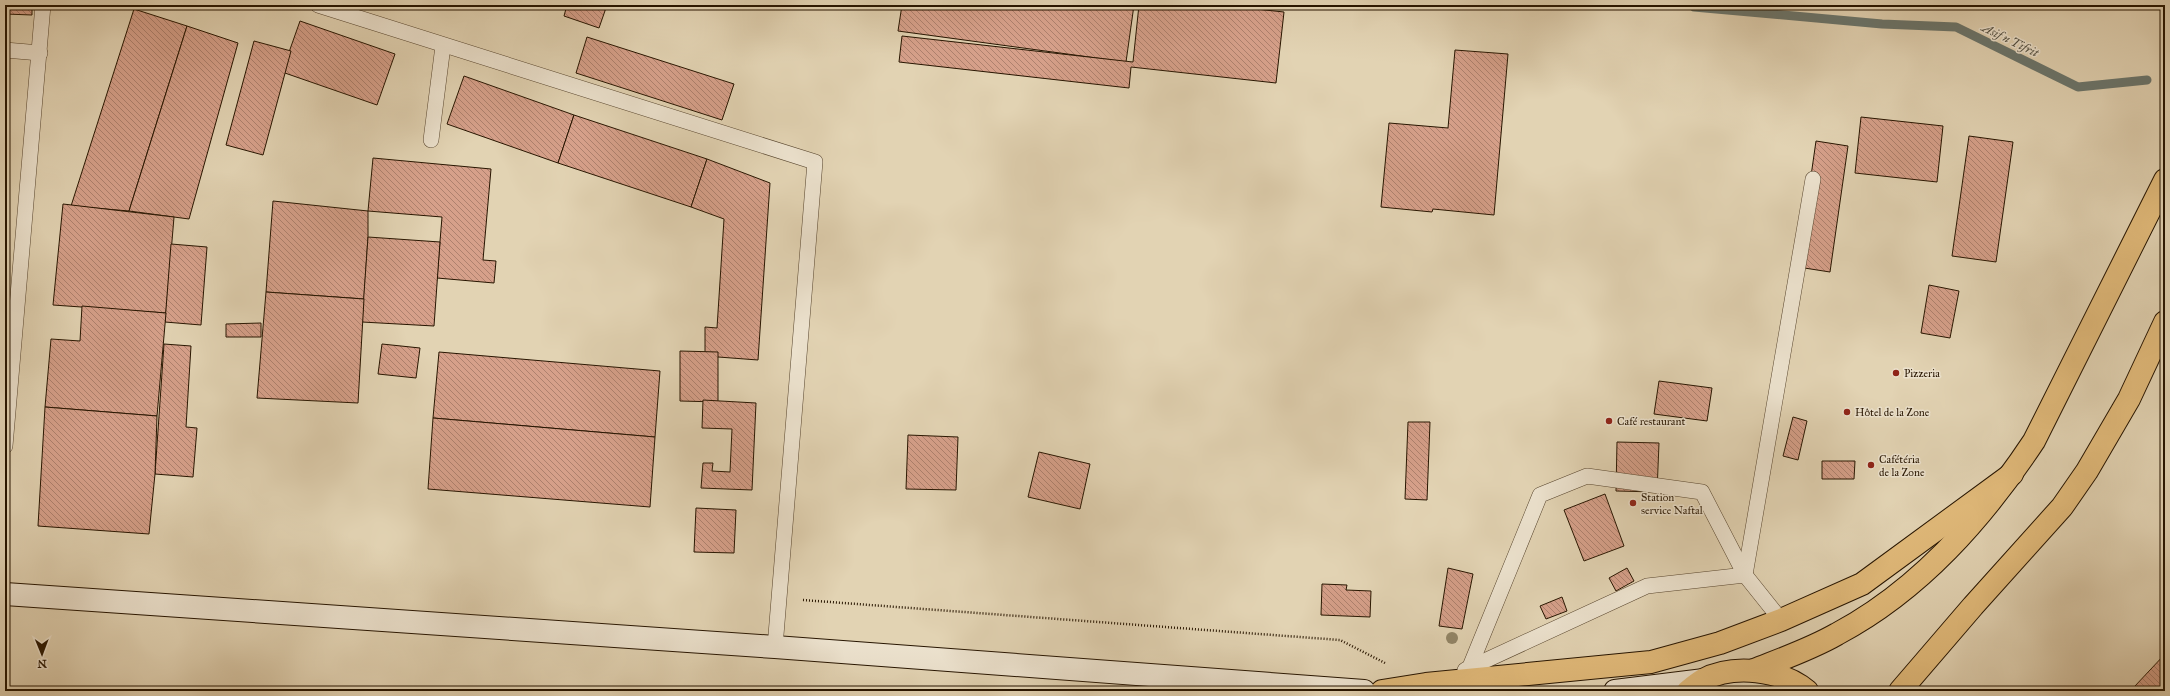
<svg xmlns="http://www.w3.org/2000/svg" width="2170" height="696" viewBox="0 0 2170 696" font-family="'IM FELL Great Primer',serif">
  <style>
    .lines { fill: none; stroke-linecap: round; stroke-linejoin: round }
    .stream { stroke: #6b766d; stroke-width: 9 }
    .building { fill: url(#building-back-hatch); stroke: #271500 }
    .service-casing { stroke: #56442d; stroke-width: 16 }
    .secondary-casing { stroke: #271500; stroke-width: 24 }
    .primary-casing { stroke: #271500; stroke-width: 24 }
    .path { stroke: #271500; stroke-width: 2.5; stroke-dasharray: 1 2; stroke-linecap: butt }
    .service { stroke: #ece2ce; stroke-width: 15 }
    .secondary { stroke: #ece2ce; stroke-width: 22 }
    .primary { stroke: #e1ba7a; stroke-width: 22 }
    .tree { fill: #928668 }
    .poi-dot { fill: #8f2418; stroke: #ece2ce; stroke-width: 1.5 }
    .labels { text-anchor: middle; stroke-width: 3; stroke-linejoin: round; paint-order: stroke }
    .poi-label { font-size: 11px; fill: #271500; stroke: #ece2ce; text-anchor: start }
    .water-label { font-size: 12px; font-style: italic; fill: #4f4d3f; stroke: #ece2ce }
  </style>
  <defs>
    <pattern id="building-back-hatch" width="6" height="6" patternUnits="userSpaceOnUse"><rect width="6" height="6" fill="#d6a08a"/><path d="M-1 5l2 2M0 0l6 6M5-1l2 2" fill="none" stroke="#ae816e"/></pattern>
  </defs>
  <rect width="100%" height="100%" fill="#e2d3b3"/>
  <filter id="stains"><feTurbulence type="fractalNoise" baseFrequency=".005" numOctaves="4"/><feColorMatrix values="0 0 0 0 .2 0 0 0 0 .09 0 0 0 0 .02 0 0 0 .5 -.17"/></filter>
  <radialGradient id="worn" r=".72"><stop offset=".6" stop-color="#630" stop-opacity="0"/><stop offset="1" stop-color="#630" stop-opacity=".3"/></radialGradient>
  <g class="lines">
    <path class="stream" d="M1692,5L1694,7L1882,24L1956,27L2078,87L2147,80"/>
  </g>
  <g class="building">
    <path d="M5,5H32V15L5,14Z"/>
    <path d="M567,5H607L599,28L564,16Z"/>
    <path d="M902,5H1134L1126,62L898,31Z"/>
    <path d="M1139,5H1218L1284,12L1276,83L1131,67L1129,88L899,62L902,36L1133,62Z"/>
    <path d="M134,9L187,26L129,211L71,206Z"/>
    <path d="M300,21L395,54L377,105L282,72Z"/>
    <path d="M187,26L238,43L189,219L129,211Z"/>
    <path d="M587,37L734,84L722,120L576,73Z"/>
    <path d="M254,41L291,51L263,155L226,145Z"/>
    <path d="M1455,50L1508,54L1494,215L1433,209L1432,212L1381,207L1389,123L1448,128Z"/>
    <path d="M464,76L574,115L558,163L447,124Z"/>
    <path d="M574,115L707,159L691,207L558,163Z"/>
    <path d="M1861,117L1943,126L1937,182L1855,173Z"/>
    <path d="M1969,136L2013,142L1996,262L1952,256Z"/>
    <path d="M1816,141L1848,146L1830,272L1798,267Z"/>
    <path d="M373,158L491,169L483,260L496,261L494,283L437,278L442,217L368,211Z"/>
    <path d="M707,159L770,183L758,360L705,356V327L717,328L724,219L691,207Z"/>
    <path d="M273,201L368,211V237L364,299L266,292Z"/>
    <path d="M63,204L174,217L166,313L53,305Z"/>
    <path d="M368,237L440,242L434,326L362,322Z"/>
    <path d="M171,244L207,247L201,325L165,322Z"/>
    <path d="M1929,285L1959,291L1950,338L1921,333Z"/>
    <path d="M266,292L364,299L358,403L257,398Z"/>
    <path d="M82,306L166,313L157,416L45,407L51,339L80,341Z"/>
    <path d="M261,323V337H226V324Z"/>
    <path d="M164,344L191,346L186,427L197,428L193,477L155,474Z"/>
    <path d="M382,344L420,348L416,378L378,374Z"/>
    <path d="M680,351L718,352V402L680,401Z"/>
    <path d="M439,352L660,371L655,437L433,418Z"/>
    <path d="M1659,381L1712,388L1707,421L1654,414Z"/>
    <path d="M703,400L756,403L752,490L701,488L703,463H713L712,471L730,472L732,429L702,428Z"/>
    <path d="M45,407L157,416L155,474L149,534L38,526Z"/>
    <path d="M1793,417L1807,421L1798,460L1783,456Z"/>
    <path d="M433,418L655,437L650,507L428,489Z"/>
    <path d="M1408,422H1430L1427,500L1405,499Z"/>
    <path d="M908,435L958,437L956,490L906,489Z"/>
    <path d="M1617,442L1659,443L1657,492L1616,491Z"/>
    <path d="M1039,452L1090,464L1080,509L1028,497Z"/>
    <path d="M1822,461H1855L1854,479H1822Z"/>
    <path d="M1605,494L1624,546L1584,561L1564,510Z"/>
    <path d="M696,508L736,510L734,553L694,552Z"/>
    <path d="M1448,568L1473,574L1462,629L1439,626Z"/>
    <path d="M1627,568L1634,581L1616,591L1609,578Z"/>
    <path d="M1322,584L1347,585L1346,590L1371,591L1370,617L1321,615Z"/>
    <path d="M1562,597L1567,611L1546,619L1540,606Z"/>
    <path d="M2165,654V691H2141L2135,686Z"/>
  </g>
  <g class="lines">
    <defs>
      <g id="service">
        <path d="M318,5L815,162L775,647"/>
        <path d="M5,50L40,53"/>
        <path d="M431,140L443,46"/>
        <path d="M5,446L43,5"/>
        <path d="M1745,575L1813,179"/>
        <path d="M1469,669L1540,495L1587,476L1702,492L1745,575"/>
        <path d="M1465,670L1647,586L1745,575L1781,620"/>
      </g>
      <g id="secondary">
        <path d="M5,594L775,647L1364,691"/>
        <path d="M1615,691L1704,680"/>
      </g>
      <g id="primary">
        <path d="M1754,670C1782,659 1811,649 1837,634C1920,590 1983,518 2034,441L2165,180"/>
        <path d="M1382,691L1426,684L1651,662L1720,643L1781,620L1862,584L2012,474"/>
        <path d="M1688,691C1693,687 1698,683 1703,680C1733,664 1781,669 1807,691"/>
        <path d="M1900,691L1973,606L2062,507L2087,471L2129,399L2165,322"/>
      </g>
    </defs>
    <use href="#service" class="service-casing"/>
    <use href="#secondary" class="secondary-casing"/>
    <use href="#primary" class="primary-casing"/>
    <path class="path" d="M803,600L1340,640L1385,663"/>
    <use href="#service" class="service"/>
    <use href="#secondary" class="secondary"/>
    <use href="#primary" class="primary"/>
  </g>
  <circle class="tree" cx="1452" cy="638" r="6"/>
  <g class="poi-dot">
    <circle cx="1896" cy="373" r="4"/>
    <circle cx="1847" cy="412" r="4"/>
    <circle cx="1609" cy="421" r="4"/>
    <circle cx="1871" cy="465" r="4"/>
    <circle cx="1633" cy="503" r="4"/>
  </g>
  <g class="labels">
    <g class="poi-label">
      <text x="1904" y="377">Pizzeria</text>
      <text x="1855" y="416">Hôtel de la Zone</text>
      <text x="1617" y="425">Café restaurant</text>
      <text x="1879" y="463">Cafétéria<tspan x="1879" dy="13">de la Zone</tspan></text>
      <text x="1641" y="501">Station<tspan x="1641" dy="13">service Naftal</tspan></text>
    </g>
    <g class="water-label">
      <text transform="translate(2010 40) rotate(26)" y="4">Asif n Tifrit</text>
    </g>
  </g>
  <rect width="2170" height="696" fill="none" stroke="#e2d3b3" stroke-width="20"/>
  <rect x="6" y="6" width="2158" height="684" fill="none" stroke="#271500" stroke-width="2"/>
  <rect x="10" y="10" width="2150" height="676" fill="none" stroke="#271500"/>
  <g transform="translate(42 654) rotate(179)" stroke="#ece2ce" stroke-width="3" paint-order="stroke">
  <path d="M0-3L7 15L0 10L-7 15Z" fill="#271500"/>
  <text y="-6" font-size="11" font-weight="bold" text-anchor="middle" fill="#271500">N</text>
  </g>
  <rect width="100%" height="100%" filter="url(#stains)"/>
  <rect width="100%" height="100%" fill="url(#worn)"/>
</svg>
